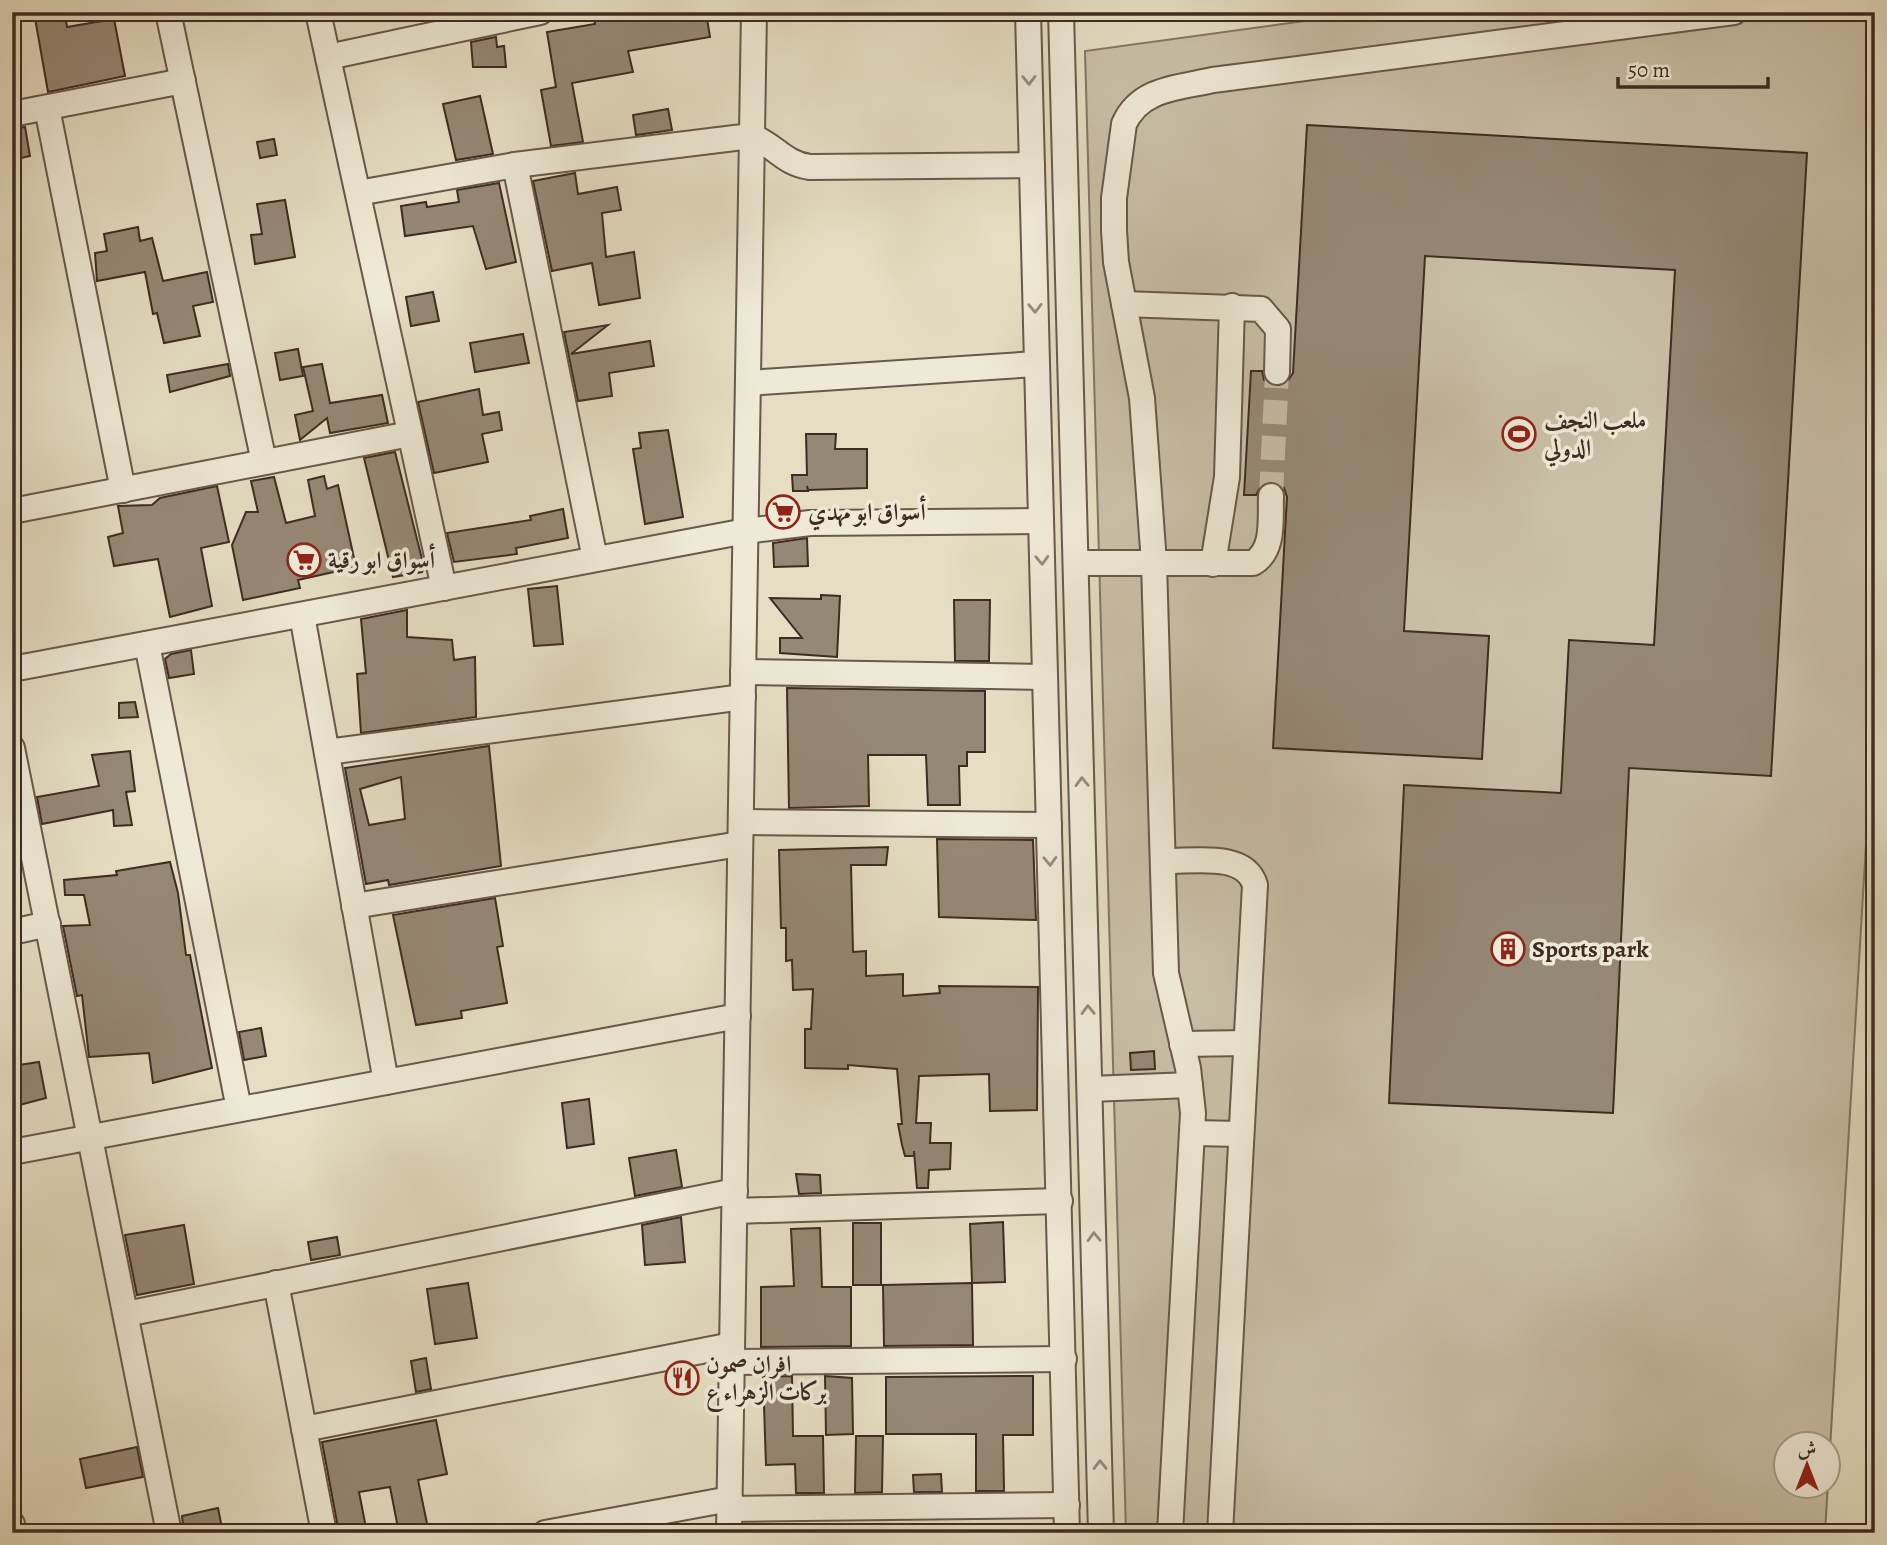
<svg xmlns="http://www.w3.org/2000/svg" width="1887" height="1545" viewBox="0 0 1887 1545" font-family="Alegreya,Amiri,serif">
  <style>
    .green { fill: #cac0a8; stroke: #847666; stroke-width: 2; fill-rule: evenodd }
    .building { fill: #968876; stroke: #3f2b23; stroke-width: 2; fill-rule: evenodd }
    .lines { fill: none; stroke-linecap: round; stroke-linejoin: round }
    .minor-tunnel { stroke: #c5baa3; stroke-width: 24; stroke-dasharray: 24 12; stroke-linecap: butt }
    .minor-casing { stroke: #69584b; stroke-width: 28 }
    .minor { stroke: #efead8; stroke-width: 24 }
    .oneway { stroke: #978a7e }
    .labels { text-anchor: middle; stroke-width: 7; stroke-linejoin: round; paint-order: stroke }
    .poi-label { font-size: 24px; font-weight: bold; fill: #3f2b23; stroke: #efead8; text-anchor: start }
  </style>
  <rect width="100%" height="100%" fill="#e6dec3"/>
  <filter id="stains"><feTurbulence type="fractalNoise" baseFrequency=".00286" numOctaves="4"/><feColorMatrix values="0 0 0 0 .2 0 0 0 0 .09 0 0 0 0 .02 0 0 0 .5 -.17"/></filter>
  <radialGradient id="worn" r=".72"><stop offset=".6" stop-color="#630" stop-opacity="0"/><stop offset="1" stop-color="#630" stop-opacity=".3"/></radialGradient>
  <path class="green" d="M1370,12H1875V693L1825,1533H1126L1085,51ZM1786,1444H1828V1486H1786Z"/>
  <g class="building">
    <path d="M593,12H706L710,37L628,51L633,72L572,83L583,142L551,146L541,90L556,87L547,32L595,24Z"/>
    <path d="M65,13L67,27L114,19L125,76L48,92L35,18Z"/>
    <path d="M496,37L497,47L504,46L506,67H473L471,42Z"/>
    <path d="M480,96L493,154L456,160L443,104Z"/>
    <path d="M668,109L672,130L636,135L633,115Z"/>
    <path d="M1307,125L1807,153L1771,776L1629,768L1613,1113L1389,1103L1404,785L1561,793L1569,640L1654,645L1675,270L1425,256L1404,631L1489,636L1482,759L1273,748L1287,497L1284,488L1272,481L1263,483L1256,495H1244L1251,371H1262L1264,380L1276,387L1285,385L1293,373Z"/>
    <path d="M25,127L30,156L12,160V129Z"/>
    <path d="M274,139L277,155L260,158L257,142Z"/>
    <path d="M575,173L578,194L617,187L621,210L602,213L606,257L634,252L640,298L599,305L592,263L552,271L533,181Z"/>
    <path d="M499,183L516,262L486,269L473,226L405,236L401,206L426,202L427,207L459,202L457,190Z"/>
    <path d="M285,200L295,257L255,264L251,235L262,234L257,204Z"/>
    <path d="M138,227L140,241L152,238L163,281L207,272L213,302L193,306L200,336L164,343L157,313L153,314L145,272L97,281L95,253L107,251L104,234Z"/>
    <path d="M433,292L439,321L411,326L406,297Z"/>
    <path d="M608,325L571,354L650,341L654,366L609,373L612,396L578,401L564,332Z"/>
    <path d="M523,334L529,363L475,372L470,343Z"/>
    <path d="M298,349L303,376L280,380L275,353Z"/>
    <path d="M228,364L230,376L170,392L167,375Z"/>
    <path d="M322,364L330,403L382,395L388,423L330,433L327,418L300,440L295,415L313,411L303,367Z"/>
    <path d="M479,389L483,415L499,412L502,430L482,434L488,462L434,473L418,402Z"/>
    <path d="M668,430L683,517L645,524L633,449L641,448L639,433Z"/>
    <path d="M806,434H836L835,449H867V488L808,490L807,486L808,491H793L792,475H807Z"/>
    <path d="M395,452L424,567L422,572L393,577L364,458Z"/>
    <path d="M324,476L327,489L338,485L356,567L298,580L300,588L243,600L232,545L246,512H258L251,481L274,477L286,523L315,516L308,480Z"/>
    <path d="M217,486L229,542L201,548L212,606L170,617L158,559L114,566L108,537L123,533L118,506L152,505L160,498Z"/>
    <path d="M563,509L568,538L516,548L517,554L454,562L447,533L531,520L530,516Z"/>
    <path d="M807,538L808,566L774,567L773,543Z"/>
    <path d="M557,586L563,644L534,646L528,589Z"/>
    <path d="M821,595L840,596L837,657L780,653V638H802L770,598L821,599Z"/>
    <path d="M954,600H990L989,661H955Z"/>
    <path d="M407,610V637L452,640L454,660L475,657L476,717L361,733L357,674L366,673L361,619Z"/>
    <path d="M191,650L194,674L169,678L165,659L171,654Z"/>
    <path d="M787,688L985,691V752H967V766H959L960,805H928L926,755H868L869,806L789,808Z"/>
    <path d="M135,702L138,717L119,718V703Z"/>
    <path d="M489,746L501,866L389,885L388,880L366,884L345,768ZM401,777L405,819L369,825L360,789Z"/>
    <path d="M130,751L135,791L126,792L132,825L114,826L113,810L42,824L37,797L99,786L92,755Z"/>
    <path d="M937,839L1033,840L1036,920L939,917Z"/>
    <path d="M888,847L886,865H851L853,952L866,951V976L903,974V996L940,993L939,986L1038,987L1037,1110L990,1111L989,1074L919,1076L916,1123H931L930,1143H951L950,1169L929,1170L928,1188H917L914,1151V1156H905L902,1145L898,1124H902L897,1069L848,1065V1069L805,1068V1029H811L813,989L793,990L792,960L786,961V928H781L779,850Z"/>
    <path d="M170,862L178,893L186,955H190L212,1068L153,1083L149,1053L89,1057L82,995L77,996L63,926L90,925L84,895H65L64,880L117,875L116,871Z"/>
    <path d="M495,898L503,946L497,947L507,1003L461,1011L462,1018L416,1025L393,915Z"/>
    <path d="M261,1028L266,1056L244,1060L239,1032Z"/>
    <path d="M1154,1051L1155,1069L1131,1070L1130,1053Z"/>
    <path d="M39,1062L46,1098L12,1107V1066Z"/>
    <path d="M589,1099L594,1144L567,1148L562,1103Z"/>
    <path d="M676,1150L682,1187L635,1196L629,1158Z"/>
    <path d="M796,1174L820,1175L821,1193L799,1194Z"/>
    <path d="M681,1217L685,1262L645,1265L642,1225Z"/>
    <path d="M1003,1222L1005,1282L972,1283L970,1224Z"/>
    <rect x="853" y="1223" width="28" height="62"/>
    <path d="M184,1225L194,1284L137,1295L125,1235Z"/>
    <path d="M820,1228L822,1287H851V1346L761,1347V1287L794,1286L791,1229Z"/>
    <path d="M337,1237L340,1255L311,1260L308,1242Z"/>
    <path d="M468,1283L477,1338L435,1344L427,1289Z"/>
    <path d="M972,1283L973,1345L884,1346L883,1285Z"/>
    <path d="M426,1358L431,1389L416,1392L411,1361Z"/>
    <path d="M792,1376L793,1436H823L824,1493H796L795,1464L766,1465L763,1377Z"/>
    <path d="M825,1376L852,1378L853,1434L826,1435Z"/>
    <path d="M1033,1376V1435H1003L1004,1491H976V1434H886V1377Z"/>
    <path d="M436,1420L447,1474L418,1480L429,1533H399L390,1487L359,1492L367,1533H339L322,1442Z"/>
    <path d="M856,1436H883L882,1492L855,1493Z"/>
    <path d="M137,1447L143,1477L86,1488L80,1459Z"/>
    <path d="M941,1474L942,1492H914L913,1475Z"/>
    <path d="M218,1508L223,1533H184L182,1516Z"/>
  </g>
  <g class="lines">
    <path class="minor-tunnel" d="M1271,496L1277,372"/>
    <defs>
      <g id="minor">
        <path d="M168,12L264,462"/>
        <path d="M318,12L444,588"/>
        <path d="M1028,12L1067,1533"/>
        <path d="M1061,12L1101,1533"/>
        <path d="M328,57L540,12"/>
        <path d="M47,108L123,490"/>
        <path d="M12,114L183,81"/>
        <path d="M515,165L595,559"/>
        <path d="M358,193L515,165L751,136C774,144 784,164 810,167L1032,165"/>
        <path d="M1124,304L1261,309L1278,329L1277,372"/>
        <path d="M748,383L1036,364"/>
        <path d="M12,511L410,434"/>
        <path d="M1076,563H1253C1275,550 1270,519 1271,496"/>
        <path d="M1213,564L1227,477L1232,306"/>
        <path d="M302,615L386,1082"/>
        <path d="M147,644L239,1109"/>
        <path d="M12,669L746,531L810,523L1041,521"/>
        <path d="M743,672L1045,677"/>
        <path d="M12,748L169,1533"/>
        <path d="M327,752L743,697"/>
        <path d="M741,822L1049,825"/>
        <path d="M1164,861C1192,862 1245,851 1255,885L1220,1533"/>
        <path d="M354,906L740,844"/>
        <path d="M12,932L48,924"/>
        <path d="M1182,1044L1246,1043"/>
        <path d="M1090,1089L1190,1085"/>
        <path d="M1193,1133L1240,1134"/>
        <path d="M12,1152L738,1016"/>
        <path d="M735,1211L1060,1201"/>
        <path d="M276,1283L324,1533"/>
        <path d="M126,1314L735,1191"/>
        <path d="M732,1362L1064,1359"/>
        <path d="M304,1429L732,1345"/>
        <path d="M729,1509L1067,1505"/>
        <path d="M12,1524L14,1533"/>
        <path d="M545,1533L730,1499"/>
        <path d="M729,1533L754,12"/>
        <path d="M1170,1533L1193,1113L1188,1068L1166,973L1154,563L1142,398L1116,262L1114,230V198L1124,124C1140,88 1178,88 1213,80L1734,12"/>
      </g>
    </defs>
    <use href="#minor" class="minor-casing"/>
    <use href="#minor" class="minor"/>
  </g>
  <defs><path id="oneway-chevron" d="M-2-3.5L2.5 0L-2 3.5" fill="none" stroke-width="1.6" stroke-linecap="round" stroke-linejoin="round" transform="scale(1.75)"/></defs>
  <g class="oneway">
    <use href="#oneway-chevron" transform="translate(1029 80) rotate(89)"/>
    <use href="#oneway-chevron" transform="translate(1035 308) rotate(89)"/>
    <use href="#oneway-chevron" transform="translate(1042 560) rotate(88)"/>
    <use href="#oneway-chevron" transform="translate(1082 782) rotate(-91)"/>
    <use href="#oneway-chevron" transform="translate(1050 861) rotate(88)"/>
    <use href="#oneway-chevron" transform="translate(1088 1010) rotate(-91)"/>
    <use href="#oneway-chevron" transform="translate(1094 1237) rotate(-92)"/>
    <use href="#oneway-chevron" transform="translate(1100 1465) rotate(-91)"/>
  </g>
  <defs>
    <symbol id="stadium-ring" viewBox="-11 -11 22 22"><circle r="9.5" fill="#efead8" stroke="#8f2418" stroke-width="1.5"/><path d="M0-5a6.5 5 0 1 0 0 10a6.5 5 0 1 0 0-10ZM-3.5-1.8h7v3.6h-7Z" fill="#8f2418"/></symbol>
    <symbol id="supermarket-ring" viewBox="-11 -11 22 22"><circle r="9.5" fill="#efead8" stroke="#8f2418" stroke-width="1.5"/><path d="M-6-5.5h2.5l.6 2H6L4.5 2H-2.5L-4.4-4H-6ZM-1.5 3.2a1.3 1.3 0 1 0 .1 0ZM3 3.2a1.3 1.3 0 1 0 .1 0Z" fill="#8f2418"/></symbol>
    <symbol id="building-ring" viewBox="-11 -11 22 22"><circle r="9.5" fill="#efead8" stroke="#8f2418" stroke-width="1.5"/><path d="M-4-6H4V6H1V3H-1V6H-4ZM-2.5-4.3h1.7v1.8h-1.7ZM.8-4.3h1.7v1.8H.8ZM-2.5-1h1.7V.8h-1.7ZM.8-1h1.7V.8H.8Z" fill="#8f2418"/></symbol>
    <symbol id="restaurant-ring" viewBox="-11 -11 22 22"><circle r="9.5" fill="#efead8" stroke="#8f2418" stroke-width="1.5"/><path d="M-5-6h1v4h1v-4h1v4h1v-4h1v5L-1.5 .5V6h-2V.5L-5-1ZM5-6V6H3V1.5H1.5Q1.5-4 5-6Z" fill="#8f2418"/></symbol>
  </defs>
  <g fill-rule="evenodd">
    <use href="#stadium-ring" x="1500" y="415" width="38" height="38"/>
    <use href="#supermarket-ring" x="764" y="493" width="38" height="38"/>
    <use href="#supermarket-ring" x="285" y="541" width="38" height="38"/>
    <use href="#building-ring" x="1489" y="930" width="38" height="38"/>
    <use href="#restaurant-ring" x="663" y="1359" width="38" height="38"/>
  </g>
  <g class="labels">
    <g class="poi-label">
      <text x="1544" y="428">ملعب النجف<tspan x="1544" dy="28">الدولي</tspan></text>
      <text x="808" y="520">أسواق ابو مهدي</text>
      <text x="328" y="568">أسواق ابو رقية</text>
      <text x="1532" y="957">Sports park</text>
      <text x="706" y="1372">افران صمون<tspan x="706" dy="28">بركات الزهراء ع</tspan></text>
    </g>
  </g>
  <rect width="1887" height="1545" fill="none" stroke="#e6dec3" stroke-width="42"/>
  <rect x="14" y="14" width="1859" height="1517" fill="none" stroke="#3f2b23" stroke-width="3.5"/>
  <rect x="21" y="21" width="1845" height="1503" fill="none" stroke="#3f2b23" stroke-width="2"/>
  <g transform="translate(1807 1465)"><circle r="33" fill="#efead8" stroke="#a99e90" stroke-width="2"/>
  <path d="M0-5L12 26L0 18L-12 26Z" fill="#8f2418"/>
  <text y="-10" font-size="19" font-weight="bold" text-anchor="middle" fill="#3f2b23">ش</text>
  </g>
  <path d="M1618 77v10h150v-10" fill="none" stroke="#3f2b23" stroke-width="3.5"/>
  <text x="1628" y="77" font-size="21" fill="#3f2b23" stroke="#efead8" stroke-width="5" paint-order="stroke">50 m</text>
  <rect width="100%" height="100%" filter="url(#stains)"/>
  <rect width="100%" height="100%" fill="url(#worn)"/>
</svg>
